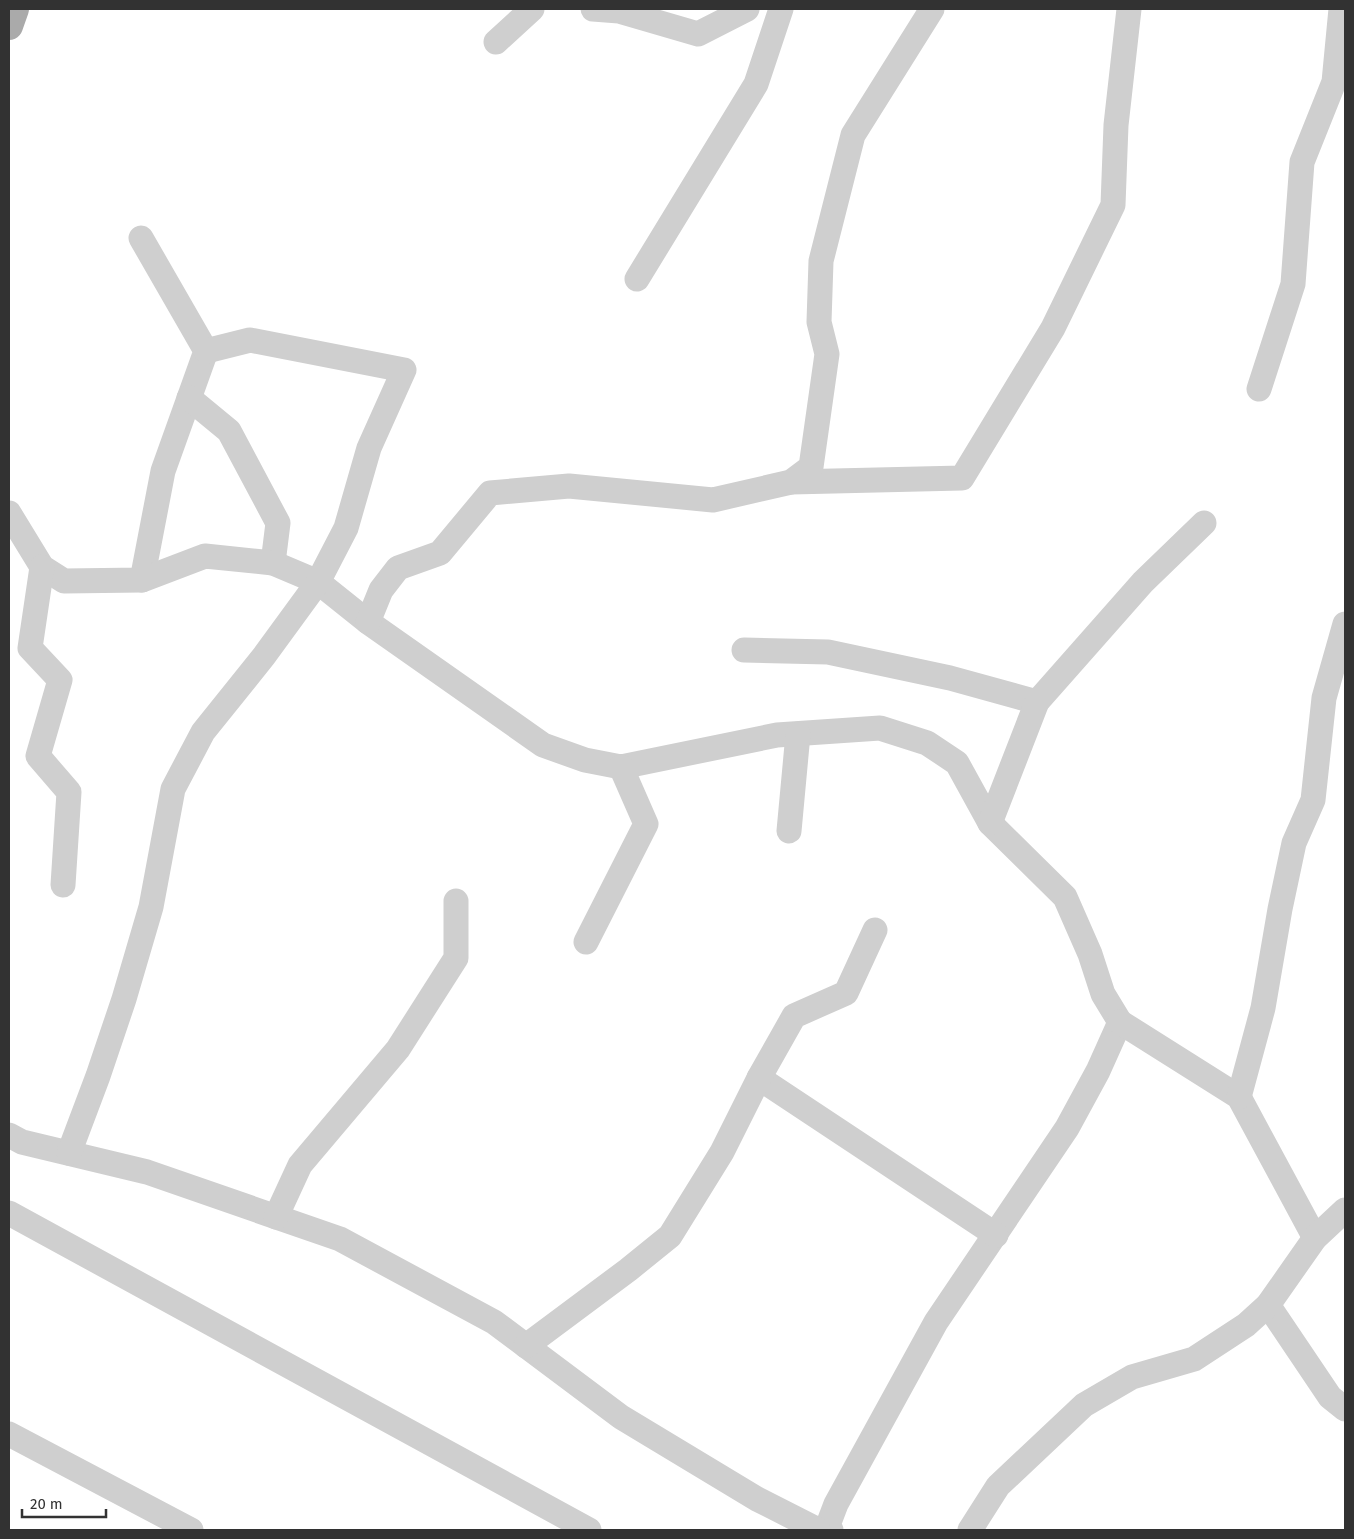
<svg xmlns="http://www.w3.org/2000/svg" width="1354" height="1539" viewBox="0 0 1354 1539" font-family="'Fira Sans',sans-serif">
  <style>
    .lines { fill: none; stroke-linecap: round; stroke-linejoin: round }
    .street { stroke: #cfcfcf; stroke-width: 25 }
    .primary { stroke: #aaa; stroke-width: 28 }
  </style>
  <rect width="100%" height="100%" fill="#fff"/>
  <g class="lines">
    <g class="street">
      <path d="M593,9L619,11L698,34L747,9"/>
      <path d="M496,42L532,9"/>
      <path d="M141,238L206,351L163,471L142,580"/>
      <path d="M637,279L756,84L781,9"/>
      <path d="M1259,389L1293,284L1302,162L1334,82L1341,9"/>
      <path d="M189,398L229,431L278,523L273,563"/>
      <path d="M791,482L962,478L1053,328L1113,205L1116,125L1129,9"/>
      <path d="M9,513L42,567L64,581L142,580L205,556L273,563L318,582L368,622L543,745L585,760L621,767L777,735L880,728L927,743L957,763L990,823L1065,897L1090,954L1103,994L1120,1022L1098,1071L1067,1128L936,1322L836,1504L828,1525L831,1530"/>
      <path d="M42,567L30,648L60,680L38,756L69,792L63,885"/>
      <path d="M368,622L381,590L398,568L440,553L490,493L569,486L713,500L791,482L811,467L827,354L819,322L821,261L853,135L932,9"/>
      <path d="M744,650L828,652L950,678L1037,702"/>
      <path d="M990,823L1037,702L1143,582L1204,523"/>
      <path d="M789,831L798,734"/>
      <path d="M586,942L646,824L621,767"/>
      <path d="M1120,1022L1239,1097L1315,1238"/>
      <path d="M759,1078L996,1235"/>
      <path d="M1239,1097L1263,1008L1280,909L1294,843L1313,800L1324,698L1345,624"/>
      <path d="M9,1135L22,1142L147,1172L340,1239L494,1322L621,1417L757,1499L818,1530"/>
      <path d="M69,1153L98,1076L124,999L151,907L173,789L203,732L264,656L318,582L346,528L369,448L404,370L250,340L206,351"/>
      <path d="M9,1213L589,1530"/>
      <path d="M276,1217L300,1165L398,1049L456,958V901"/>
      <path d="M1268,1305L1330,1397L1345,1409"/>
      <path d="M526,1346L628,1270L670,1236L722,1152L759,1078L794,1016L846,993L875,930"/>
      <path d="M9,1434L191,1530"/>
      <path d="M970,1530L998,1486L1084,1405L1132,1377L1194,1359L1246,1325L1268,1305L1315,1238L1345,1210"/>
    </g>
    <path class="primary" d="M9,26L15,9"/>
  </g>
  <rect width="1354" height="1539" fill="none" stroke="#323232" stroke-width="20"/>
  <path d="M22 1509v8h84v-8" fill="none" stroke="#323232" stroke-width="2.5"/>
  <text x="30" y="1509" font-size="15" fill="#323232" stroke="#ffffff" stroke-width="4" paint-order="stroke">20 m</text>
</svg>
